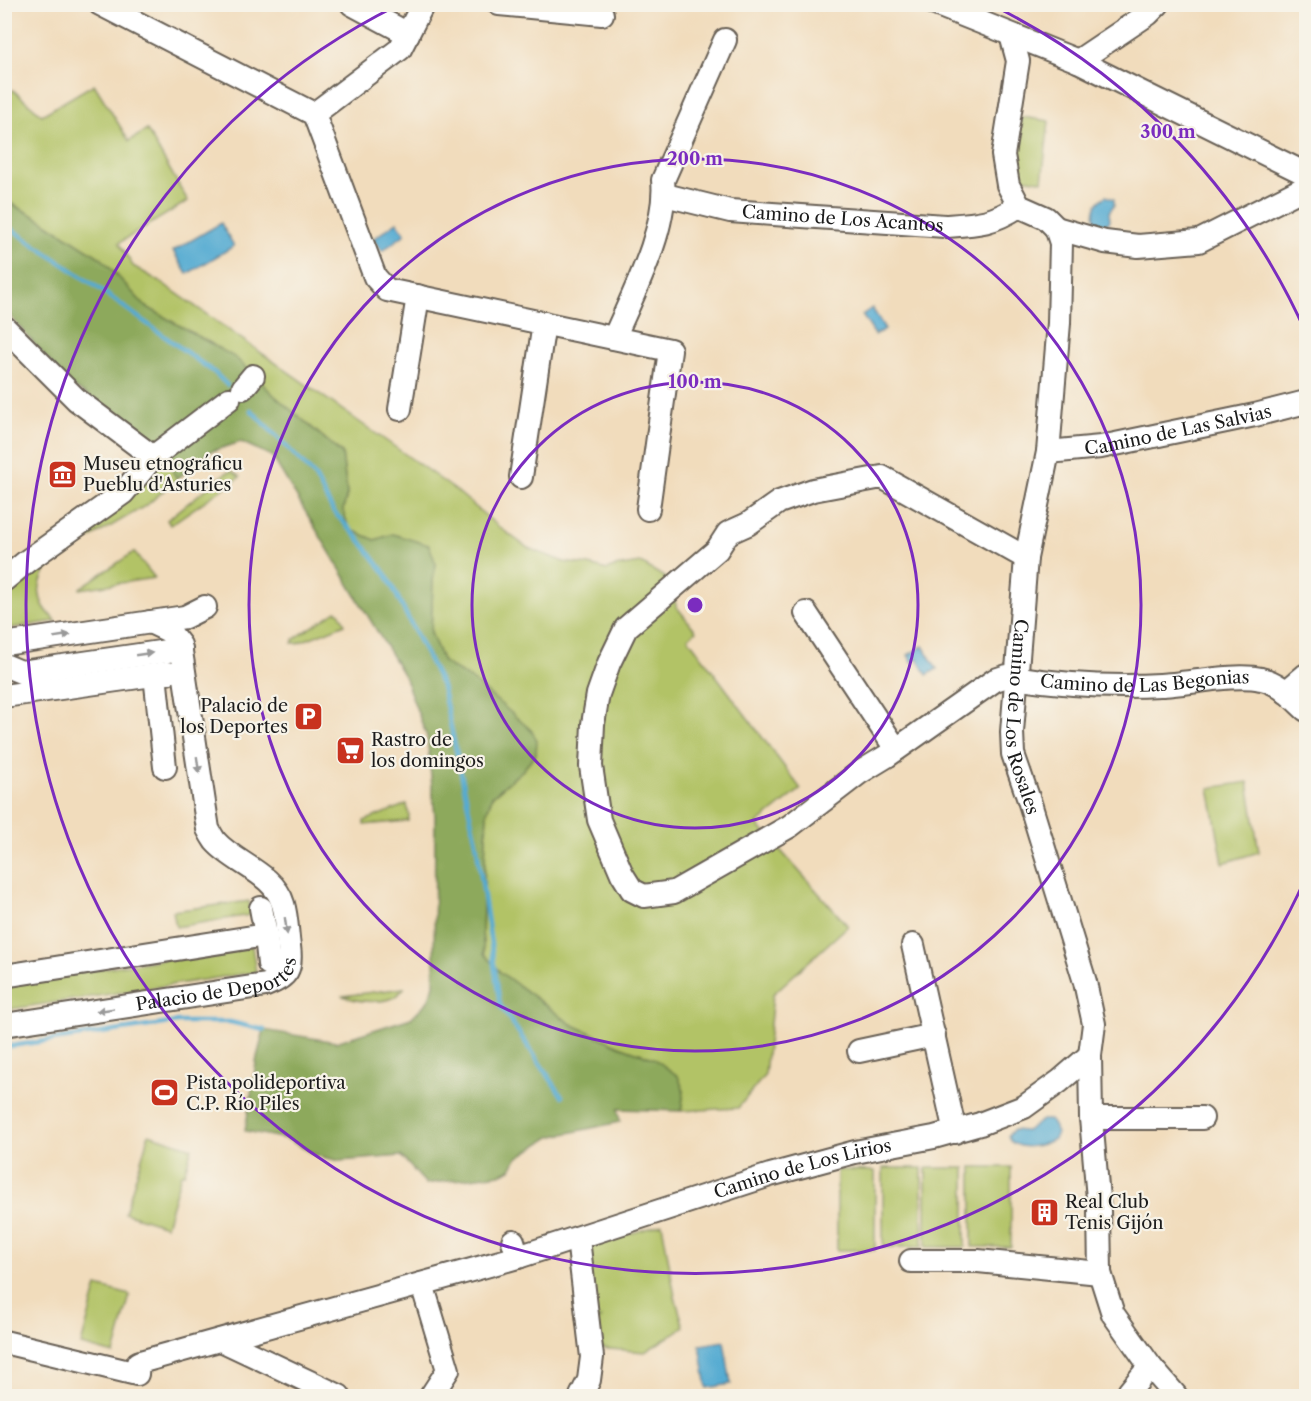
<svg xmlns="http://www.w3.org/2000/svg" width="1311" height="1401" viewBox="0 0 1311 1401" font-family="'Libre Caslon Text',serif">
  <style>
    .green { fill: #b2c366; stroke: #677041; stroke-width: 1.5 }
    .forest { fill: #8da95b; stroke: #54623c; stroke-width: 1.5 }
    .water { fill: #55abd2; stroke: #386477; stroke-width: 1.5 }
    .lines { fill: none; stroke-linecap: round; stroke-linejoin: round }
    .stream { stroke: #55abd2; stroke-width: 4.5 }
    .minor-casing { stroke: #675f54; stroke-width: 26 }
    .minor { stroke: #fff; stroke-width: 22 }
    .oneway { fill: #999 }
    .ring { fill: none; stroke: #7b2cbf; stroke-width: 3 }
    .labels { text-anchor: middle; stroke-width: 4.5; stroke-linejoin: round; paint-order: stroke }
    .street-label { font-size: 18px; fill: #1c1c1c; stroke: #f7f3e8 }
    .poi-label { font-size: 18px; fill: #1c1c1c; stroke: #f7f3e8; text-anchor: start }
    .centre { fill: #7b2cbf; stroke: #f7f3e8; stroke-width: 3 }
    .ring-label { font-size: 18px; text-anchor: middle; font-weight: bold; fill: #7b2cbf; stroke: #f7f3e8; stroke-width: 4.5; stroke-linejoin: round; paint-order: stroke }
  </style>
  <rect width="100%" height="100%" fill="#f7f3e8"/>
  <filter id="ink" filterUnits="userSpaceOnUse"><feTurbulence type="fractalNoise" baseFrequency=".0167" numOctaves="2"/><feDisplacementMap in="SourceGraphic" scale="12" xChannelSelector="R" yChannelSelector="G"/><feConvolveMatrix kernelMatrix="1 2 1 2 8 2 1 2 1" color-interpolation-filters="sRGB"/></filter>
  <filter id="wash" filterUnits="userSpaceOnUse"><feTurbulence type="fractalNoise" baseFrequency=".008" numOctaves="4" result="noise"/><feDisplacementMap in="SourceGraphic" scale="24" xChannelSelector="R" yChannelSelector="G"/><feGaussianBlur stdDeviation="1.35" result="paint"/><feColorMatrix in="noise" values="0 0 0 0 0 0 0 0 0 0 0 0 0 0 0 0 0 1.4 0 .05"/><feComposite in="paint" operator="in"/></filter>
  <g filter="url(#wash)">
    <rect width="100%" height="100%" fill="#f1dcbc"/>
    <g class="green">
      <path d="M94,84L129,141L147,130L188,201L119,243L133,266L162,283L395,447L458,492L499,527L528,548L564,562L589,565L607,570L614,567L641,563L671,581L676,606L696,631L688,638L801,789L757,824L848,926L773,994L765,1075L738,1108L681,1111L684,1091L652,1058L619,1046L571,1024L500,972L484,954L482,932L487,812L492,797L523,770L536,754L530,730L471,679L443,662L431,633L433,580L436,564L393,534L375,540L349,529L343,510L347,494L342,453L211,343L145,306L101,258L43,221L5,200L4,96L13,90L42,115Z"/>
      <path d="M1022,117L1049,121L1042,181L1014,177Z"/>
      <path d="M164,455L177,479L147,505L53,560C35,582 34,601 56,621L5,629V589Z"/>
      <path d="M232,471L240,477L170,525L167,520L226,473Z"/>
      <path d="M134,552L155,578L80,589V588Z"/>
      <path d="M336,611L339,612L345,624L298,643H292L294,639Z"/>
      <path d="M1248,782L1259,852L1223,863L1209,788Z"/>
      <path d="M407,804L409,816L408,821L364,825V821Z"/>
      <path d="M249,901L251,915L176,927L173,911Z"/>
      <path d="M252,946L256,972L5,1010V983Z"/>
      <path d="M404,988C393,1006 360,1003 343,996Z"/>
      <path d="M149,1134L192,1148L184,1174H181L166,1226L125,1213Z"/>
      <rect x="972" y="1167" width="39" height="80"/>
      <rect x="883" y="1168" width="39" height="79"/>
      <rect x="926" y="1168" width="39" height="79"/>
      <path d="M837,1170L875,1171V1250H837Z"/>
      <path d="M662,1224L675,1297L684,1327L645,1352L599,1348L597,1320L602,1318L595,1320L586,1247Z"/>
      <path d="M97,1286L130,1295L114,1354L81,1345Z"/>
    </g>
    <path class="forest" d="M4,200L43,221L101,258L145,306L236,358L275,396L342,454L347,494L343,510L349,529L375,540L393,534L429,545L436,564L433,580L431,633L443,662L471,679L495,699L531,730L537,740L536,754L523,770L492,796L487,812L482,932L484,954L500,972L571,1024L619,1046L653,1058L678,1076L684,1091L681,1111L618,1109L620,1122L550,1137L517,1158L511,1169L500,1174L426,1184L401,1156L340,1161L318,1156L287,1139L245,1131L257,1057L264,1030L336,1042L411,1018L428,1001L434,985L435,816L427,737L404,676L272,456L241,442L209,452L177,479L161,451L137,425L70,385L5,310Z"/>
    <g class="water">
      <path d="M1106,196L1114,199V205L1109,212L1110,221C1105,226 1102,226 1096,223C1092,212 1095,203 1106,196Z"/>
      <path d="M397,222L405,234L382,251L373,239Z"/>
      <path d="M221,223L234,246L187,274L173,251Z"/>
      <path d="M872,308L885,329L875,335L862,315Z"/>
      <path d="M923,646L937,669L927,675L918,659L912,662L908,655Z"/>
      <path d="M1042,1120H1050L1057,1133L1054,1139C1041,1146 1022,1151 1010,1141L1008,1136L1013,1130L1026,1131Z"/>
      <path d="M724,1341L731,1384L707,1388L700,1345Z"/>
    </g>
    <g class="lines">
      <g class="stream">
        <path d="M4,224L94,285L215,373L227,385"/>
        <path d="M251,410L314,475L333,511L360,540L387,576L442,686L476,842L500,1005L562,1096"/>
        <path d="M4,1047L177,1022H230L264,1030"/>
      </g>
    </g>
  </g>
  <g filter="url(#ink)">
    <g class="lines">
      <defs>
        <g id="minor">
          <path d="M100,4L314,114L375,277L387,290L670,350L648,509"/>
          <path d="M352,4L408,34"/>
          <path d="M499,4L602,14"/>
          <path d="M935,4L1078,61L1306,174"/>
          <path id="s1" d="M1011,35L1018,61L1003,155L1008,185L1019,206L1046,218L1056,228L1061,243L1059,323L1048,452L1026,558L1012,732L1013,754L1029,800L1085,982L1094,1024L1090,1055L1091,1118L1099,1210L1100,1273L1113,1314L1150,1366L1176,1396"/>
          <path d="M1078,61L1148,14L1158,4"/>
          <path d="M314,114L400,49L423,4"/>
          <path id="s2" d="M665,195L730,211L945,226C976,224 992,224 1019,206"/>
          <path d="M1056,228L1105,242L1138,246L1199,241L1306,187"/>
          <path d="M4,327L77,400L153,457L229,399"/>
          <path d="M614,338C633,294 668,228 663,180L725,40"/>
          <path d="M243,388L253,376"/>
          <path d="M400,409L418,296"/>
          <path id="s3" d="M1048,452L1101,447L1255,415L1306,402"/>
          <path d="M521,477L544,323"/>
          <path id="s4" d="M1026,558L882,477L813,490L779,502L748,524L728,533L717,550L626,628L609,663L598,694L593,724L591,766L599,820L622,874L632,890L644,896L674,892L790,826L859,773L887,756L995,680L1007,676C1057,684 1110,688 1160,685C1188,684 1235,673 1261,679C1279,682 1293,698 1306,710"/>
          <path d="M4,580L27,561L123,493L153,457"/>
          <path d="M806,613L896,749"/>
          <path d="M4,644L185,617L205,607"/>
          <path d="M4,665L21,672L181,649"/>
          <path d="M155,675L165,767"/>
          <path d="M1286,692L1306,675"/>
          <path d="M4,696L167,673"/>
          <path d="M266,935L269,964"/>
          <path d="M913,945L955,1132"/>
          <path d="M4,976L266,935L261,908"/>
          <path id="s5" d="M4,1025L266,985C288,977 292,969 289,946C287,933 287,917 283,904C274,873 235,864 215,841C213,838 210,833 208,829L180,645L169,631L150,622"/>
          <path d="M859,1051L934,1035"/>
          <path d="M1091,1118H1202"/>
          <path d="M578,1239L592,1357L589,1380L581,1396"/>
          <path id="s6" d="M513,1241L518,1257L770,1175L855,1152L934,1137L980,1124L1024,1107L1060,1081L1090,1055"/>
          <path d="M911,1261H978L1100,1273"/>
          <path d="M422,1284L448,1370L431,1396"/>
          <path d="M221,1340L339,1396"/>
          <path d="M4,1342L137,1374L138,1363L140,1362L518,1257"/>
          <path d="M1129,1396V1392L1150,1366"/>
        </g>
      </defs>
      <use href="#minor" class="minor-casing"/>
      <use href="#minor" class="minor"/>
    </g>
    <defs><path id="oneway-solid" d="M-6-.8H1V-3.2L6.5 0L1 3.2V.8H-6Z" transform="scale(1.5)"/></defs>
    <g class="oneway">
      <use href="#oneway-solid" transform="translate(62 636) rotate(-9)"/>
      <use href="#oneway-solid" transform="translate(144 654) rotate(-8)"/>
      <use href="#oneway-solid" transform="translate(198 765) rotate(82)"/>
      <use href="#oneway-solid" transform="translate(286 926) rotate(82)"/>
      <use href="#oneway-solid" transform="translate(105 1010) rotate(171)"/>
    </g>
  </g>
  <g class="ring">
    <circle cx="695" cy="605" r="223"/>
    <circle cx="695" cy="605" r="446"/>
    <path d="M1306 877A669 669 0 1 1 396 6M994 6A669 669 0 0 1 1306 333"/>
  </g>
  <defs>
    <symbol id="museum-square" viewBox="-11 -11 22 22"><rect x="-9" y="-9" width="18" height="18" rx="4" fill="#c8321e" stroke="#f7f3e8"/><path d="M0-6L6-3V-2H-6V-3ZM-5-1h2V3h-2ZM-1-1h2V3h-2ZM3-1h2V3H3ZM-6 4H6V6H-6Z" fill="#fff"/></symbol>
    <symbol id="parking-square" viewBox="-11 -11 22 22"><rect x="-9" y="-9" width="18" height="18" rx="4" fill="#c8321e" stroke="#f7f3e8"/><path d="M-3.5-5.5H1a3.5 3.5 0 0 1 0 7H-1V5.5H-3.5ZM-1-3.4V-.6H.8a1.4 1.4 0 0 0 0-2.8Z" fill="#fff"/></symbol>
    <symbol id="supermarket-square" viewBox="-11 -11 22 22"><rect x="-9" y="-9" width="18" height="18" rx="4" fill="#c8321e" stroke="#f7f3e8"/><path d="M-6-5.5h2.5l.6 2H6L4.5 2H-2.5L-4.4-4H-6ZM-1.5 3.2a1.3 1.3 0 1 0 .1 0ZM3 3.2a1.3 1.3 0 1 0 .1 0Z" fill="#fff"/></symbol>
    <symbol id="stadium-square" viewBox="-11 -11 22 22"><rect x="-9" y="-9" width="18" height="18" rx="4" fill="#c8321e" stroke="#f7f3e8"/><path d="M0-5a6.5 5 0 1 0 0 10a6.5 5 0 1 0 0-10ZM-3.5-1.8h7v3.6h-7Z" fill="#fff"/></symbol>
    <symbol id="building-square" viewBox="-11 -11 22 22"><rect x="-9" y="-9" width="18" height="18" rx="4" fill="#c8321e" stroke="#f7f3e8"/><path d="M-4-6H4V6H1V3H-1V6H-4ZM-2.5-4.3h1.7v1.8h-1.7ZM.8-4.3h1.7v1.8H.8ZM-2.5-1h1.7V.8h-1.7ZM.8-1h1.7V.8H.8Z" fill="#fff"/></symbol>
  </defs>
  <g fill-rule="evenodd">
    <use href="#museum-square" x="46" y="458" width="33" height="33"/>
    <use href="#parking-square" x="292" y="700" width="33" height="33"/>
    <use href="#supermarket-square" x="334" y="734" width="33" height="33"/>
    <use href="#stadium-square" x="148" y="1076" width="33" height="33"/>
    <use href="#building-square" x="1028" y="1196" width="33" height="33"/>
  </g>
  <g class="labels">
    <g class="street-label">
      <text dy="6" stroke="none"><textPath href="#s2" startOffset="180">Camino de Los Acantos</textPath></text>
      <text dy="6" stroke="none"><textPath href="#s3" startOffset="132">Camino de Las Salvias</textPath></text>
      <text dy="6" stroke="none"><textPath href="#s4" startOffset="1328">Camino de Las Begonias</textPath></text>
      <text dy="6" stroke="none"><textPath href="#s1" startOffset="714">Camino de Los Rosales</textPath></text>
      <text dy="6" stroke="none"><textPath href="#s5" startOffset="219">Palacio de Deportes</textPath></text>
      <text dy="6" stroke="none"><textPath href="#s6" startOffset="315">Camino de Los Lirios</textPath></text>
    </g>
    <g class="poi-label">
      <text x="83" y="470">Museu etnográficu<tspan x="83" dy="21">Pueblu d'Asturies</tspan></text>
      <text x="288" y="712" text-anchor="end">Palacio de<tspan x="288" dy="21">los Deportes</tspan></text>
      <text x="371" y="746">Rastro de<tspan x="371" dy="21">los domingos</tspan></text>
      <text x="186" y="1089">Pista polideportiva<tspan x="186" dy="21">C.P. Río Piles</tspan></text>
      <text x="1065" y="1208">Real Club<tspan x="1065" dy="21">Tenis Gijón</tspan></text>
    </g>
  </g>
  <circle cx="695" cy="605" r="9" class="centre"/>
  <g class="ring-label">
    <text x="1168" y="138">300 m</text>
    <text x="695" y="165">200 m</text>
    <text x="695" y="388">100 m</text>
  </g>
  <rect width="1311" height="1401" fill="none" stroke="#f7f3e8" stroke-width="24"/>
</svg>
